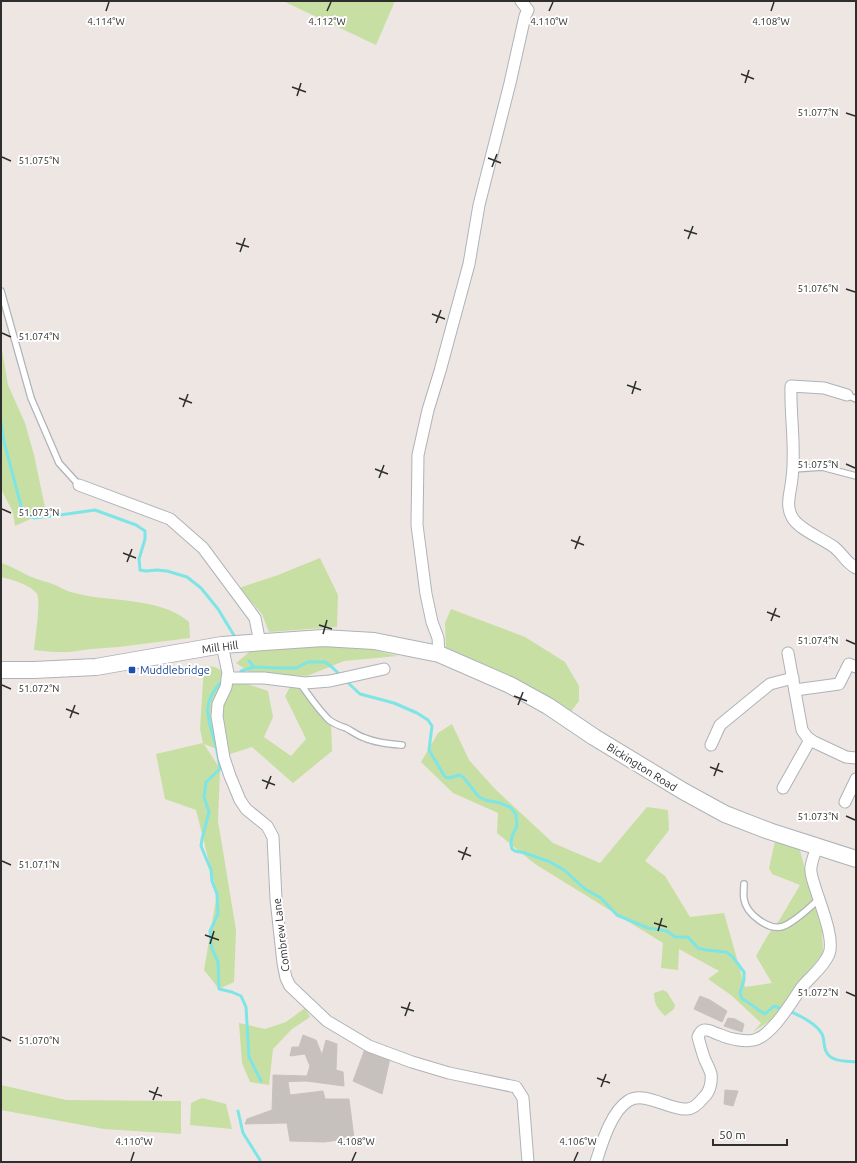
<svg xmlns="http://www.w3.org/2000/svg" width="857" height="1163" viewBox="0 0 857 1163" font-family="Ubuntu,sans-serif">
  <style>
    .green { fill: #c7dfa3 }
    .lines { fill: none; stroke-linecap: round; stroke-linejoin: round }
    .stream { stroke: #7ee5e6; stroke-width: 3 }
    .building { fill: #c7c1bd; stroke: #c9c1bb }
    .lane-casing { stroke: #aeb3b9; stroke-width: 8 }
    .street-casing { stroke: #aeb3b9; stroke-width: 13 }
    .secondary-casing { stroke: #aeb3b9; stroke-width: 18 }
    .lane { stroke: #fff; stroke-width: 5.5 }
    .street { stroke: #fff; stroke-width: 11 }
    .secondary { stroke: #fff; stroke-width: 16 }
    .ticks { fill: none; stroke: #2e2e2e; stroke-width: 1.5 }
    .transit-dot { fill: #1a4fb4; stroke: #fff; stroke-width: 1.5 }
    .labels { text-anchor: middle; stroke-width: 4; stroke-linejoin: round; paint-order: stroke }
    .street-label { font-size: 11px; fill: #2e2e2e; stroke: #fff }
    .transit-label { font-size: 11px; fill: #164399; stroke: #fff; text-anchor: start }
    .ticks-label { font-size: 10px; text-anchor: middle; fill: #2e2e2e; stroke: #fff; stroke-width: 4; stroke-linejoin: round; paint-order: stroke }
  </style>
  <rect width="100%" height="100%" fill="#eee6e2"/>
  <g class="green">
    <path d="M283,1H395L376,45Z"/>
    <path d="M1,344L8,385L25,423L34,455L46,512L15,526L13,512L1,489Z"/>
    <path d="M320,558L338,595L337,627L269,632L262,614L239,588L278,575Z"/>
    <path d="M1,563C11,566 19,571 29,576C37,580 46,581 55,585C60,587 66,591 71,592C107,603 160,596 189,622L190,638L118,647L91,649L69,652H53L34,650C35,638 41,603 37,594C31,585 11,579 1,577Z"/>
    <path d="M451,609L525,637L565,662L579,686V701L570,713L446,648L445,623Z"/>
    <path d="M358,646L398,656L344,661L307,676L251,673L236,663L254,648Z"/>
    <path d="M204,666L215,667L244,683L268,691L273,717L264,737L291,756L306,739L285,696L293,682L331,724L332,751L293,783L252,747L230,754L204,744L220,769L218,821L236,930L234,982L219,989L204,970L217,894L196,810L165,799L156,754L203,743L200,729Z"/>
    <path d="M452,724L469,760L495,789L553,843L600,863L647,807L668,810L669,830L645,861L665,876L690,917L724,913L745,987L772,983L756,956L768,935L780,919L800,885L772,874L769,868L776,837L799,847L822,930L823,954L800,981L773,1019L753,1032L761,1023L731,995L708,979L719,971L679,949L678,970L661,968L663,943L535,864L497,833L498,813L453,793L421,762L438,733Z"/>
    <path d="M663,990L667,992L675,1005L674,1009L665,1016C657,1008 654,1004 654,993Z"/>
    <path d="M305,1008L310,1017L292,1029L273,1049L269,1085L250,1082L242,1063L239,1023L265,1029L286,1022Z"/>
    <path d="M1,1085L66,1100L181,1101V1134L104,1129L1,1110Z"/>
    <path d="M202,1098L226,1104L232,1129L190,1125L191,1103Z"/>
  </g>
  <g class="lines">
    <g class="stream">
      <path d="M1,422L4,442L23,513L34,518L60,515L95,510L136,525L145,531V539L139,559L140,570L146,571L157,570L167,571L187,577L201,588L218,609L235,637"/>
      <path d="M249,661L254,667L279,668H296L308,662H325L333,668L340,675"/>
      <path d="M241,671L254,667"/>
      <path d="M345,680L360,694L394,703L417,713L428,720L432,726L429,750L445,777L450,778L459,775L463,777L479,797L485,800L500,803L510,807L516,814L517,826L512,836L511,844L512,849L515,851L525,853L550,862L564,870L585,889L601,898L617,915L648,928L667,931L675,937H688L698,948L706,950L726,952L732,956L744,972V980L740,993L742,999C751,1003 757,1010 765,1014L774,1006L784,1010"/>
      <path d="M220,683C199,707 210,721 216,747C218,754 219,762 220,769L206,782L204,797L209,812L202,839L201,846L211,870L212,881L217,894L218,914L210,931L212,949L218,962L219,989L232,992L241,996L246,1007L249,1057L261,1081"/>
      <path d="M789,1011C799,1015 817,1024 822,1034C825,1040 823,1048 827,1053C832,1062 847,1061 856,1062"/>
      <path d="M238,1111L243,1133L260,1160V1162"/>
    </g>
  </g>
  <g class="building">
    <path d="M700,996L710,1000L727,1011L722,1022L694,1009Z"/>
    <path d="M728,1018L735,1019L744,1024L742,1032L724,1026Z"/>
    <path d="M303,1035L316,1040L322,1055L326,1040L337,1044L336,1070L343,1072L344,1086L306,1081L273,1082V1075L307,1076L310,1066L305,1054L290,1056L292,1047H299Z"/>
    <path d="M365,1049L390,1058L382,1094L353,1081Z"/>
    <path d="M273,1082H288L290,1095L323,1091L325,1099H349L354,1138L324,1142L290,1141L287,1123L245,1124L247,1119L272,1110Z"/>
    <path d="M725,1090L738,1091L733,1106L724,1104Z"/>
  </g>
  <g class="lines">
    <defs>
      <g id="lane">
        <path d="M1,291L31,398L59,463L79,485"/>
        <path d="M847,395L856,399"/>
        <path d="M793,469L822,467L856,476"/>
        <path d="M300,683C309,696 318,709 329,720C334,724 340,726 346,728C352,731 358,736 365,738C376,743 390,744 402,745"/>
        <path d="M744,884C744,889 743,895 744,899C746,914 770,932 784,926C796,921 809,908 819,899"/>
      </g>
      <g id="street">
        <path d="M847,395L824,388L791,386C790,416 796,447 792,478C791,491 785,505 792,517C798,529 823,539 834,547C843,554 845,562 856,568"/>
        <path d="M79,485L170,519L203,548L255,618L260,643"/>
        <path d="M222,645L228,673L226,687L218,704L217,716L224,758L230,776L240,800L246,809L267,826L273,837L276,899L283,963L286,978L290,986L327,1021L369,1046L412,1062L449,1073L516,1087L523,1098L528,1162"/>
        <path d="M788,653L802,730L807,737L814,742L846,757L856,758"/>
        <path d="M439,654L438,638L432,622L426,594L417,525L418,455L428,410L440,371L469,264L479,205L510,83L525,16L528,10L521,1"/>
        <path d="M227,678H264L305,683L330,681L384,669"/>
        <path d="M795,690L839,684L849,664L856,667"/>
        <path d="M711,745L720,725L770,684L793,678"/>
        <path d="M783,788L810,740"/>
        <path d="M845,802L856,779"/>
        <path d="M596,1162C602,1143 611,1112 628,1101C645,1090 670,1111 687,1109C694,1109 700,1102 704,1097C710,1092 712,1081 711,1074C710,1070 707,1064 705,1060C702,1052 700,1044 698,1037C699,1034 700,1031 704,1030C709,1029 716,1034 721,1035C729,1039 745,1042 754,1040C772,1036 792,1001 802,987C811,976 823,968 829,954C835,939 820,904 815,887C813,881 810,873 811,867C812,860 815,853 817,846"/>
      </g>
      <path id="secondary" d="M1,670H34L96,667L222,645L323,638L374,641L439,654L510,685L548,706L594,737L683,791L725,814L769,831L856,859"/>
    </defs>
    <use href="#lane" class="lane-casing"/>
    <use href="#street" class="street-casing"/>
    <use href="#secondary" class="secondary-casing"/>
    <use href="#lane" class="lane"/>
    <use href="#street" class="street"/>
    <use href="#secondary" class="secondary"/>
  </g>
  <path class="ticks" d="M106,11L109,2M327,11L331,2M549,11L553,2M771,11L774,2M741,74L754,79M745,83L749,70M292,87L306,92M297,96L301,83M846,113L855,116M2,157L11,161M488,158L501,163M492,167L497,154M684,230L697,234M688,239L693,226M236,243L249,247M240,252L245,238M846,289L855,292M432,314L445,319M436,323L441,310M2,333L11,337M627,385L641,390M632,394L636,381M179,398L192,403M183,407L188,394M846,464L855,468M375,469L388,474M379,478L384,465M2,509L11,513M571,540L584,545M575,549L580,536M123,553L136,558M127,562L132,549M767,612L780,617M771,621L776,608M319,625L332,629M323,634L327,620M846,640L855,644M2,685L11,689M514,696L527,701M518,705L523,692M66,709L79,714M70,718L75,705M710,767L723,772M714,776L719,763M262,780L275,785M266,789L271,776M846,816L855,820M458,851L471,856M462,860L467,847M2,861L11,865M654,923L667,927M658,931L662,918M205,935L219,940M210,944L214,931M846,992L855,996M401,1007L414,1011M405,1016L410,1002M2,1037L11,1041M597,1078L610,1083M601,1087L606,1074M149,1091L162,1096M153,1100L158,1087M131,1161L134,1152M352,1161L356,1152M574,1161L578,1152"/>
  <rect class="transit-dot" x="128" y="666" width="8" height="8" rx="2"/>
  <g class="labels">
    <g class="street-label">
      <text transform="translate(220 647) rotate(-7)" y="4">Mill Hill</text>
      <text transform="translate(642 767) rotate(32)" y="4">Bickington Road</text>
      <text transform="translate(281 935) rotate(-97)" y="4">Combrew Lane</text>
    </g>
    <g class="transit-label">
      <text x="140" y="674">Muddlebridge</text>
    </g>
  </g>
  <g class="ticks-label">
    <text x="549" y="25">4.110°W</text>
    <text x="771" y="25">4.108°W</text>
    <text x="106" y="25">4.114°W</text>
    <text x="327" y="25">4.112°W</text>
    <text x="818" y="116">51.077°N</text>
    <text x="39" y="164">51.075°N</text>
    <text x="818" y="292">51.076°N</text>
    <text x="39" y="340">51.074°N</text>
    <text x="818" y="468">51.075°N</text>
    <text x="39" y="516">51.073°N</text>
    <text x="818" y="644">51.074°N</text>
    <text x="39" y="692">51.072°N</text>
    <text x="818" y="820">51.073°N</text>
    <text x="39" y="868">51.071°N</text>
    <text x="818" y="996">51.072°N</text>
    <text x="39" y="1044">51.070°N</text>
    <text x="134" y="1145">4.110°W</text>
    <text x="356" y="1145">4.108°W</text>
    <text x="578" y="1145">4.106°W</text>
  </g>
  <rect width="857" height="1163" fill="none" stroke="#2e2e2e" stroke-width="4"/>
  <path d="M713 1139v6h74v-6" fill="none" stroke="#2e2e2e" stroke-width="2"/>
  <text x="719" y="1139" font-size="12" fill="#2e2e2e" stroke="#ffffff" stroke-width="3" paint-order="stroke">50 m</text>
</svg>
